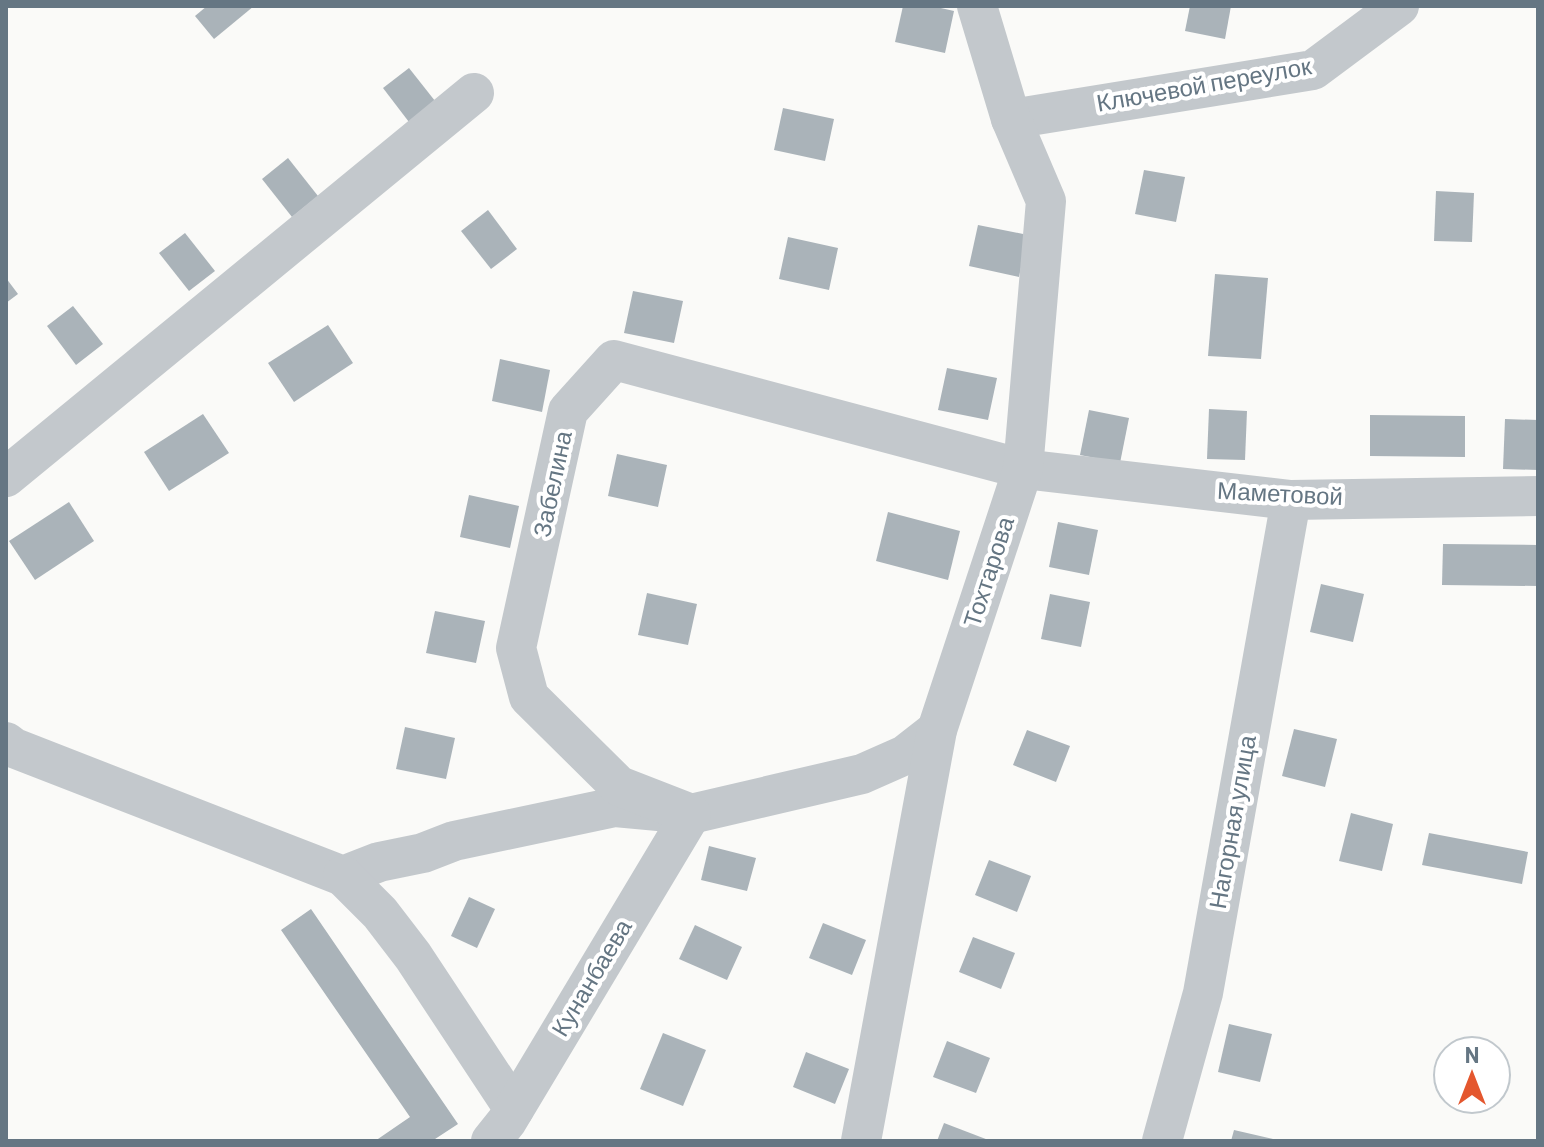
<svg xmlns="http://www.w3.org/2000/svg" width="1544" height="1147" viewBox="0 0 1544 1147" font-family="Barlow,sans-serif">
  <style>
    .building { fill: #aab3b9 }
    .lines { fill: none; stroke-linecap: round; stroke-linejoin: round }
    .minor { stroke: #c3c8cc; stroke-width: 40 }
    .labels { text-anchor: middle; stroke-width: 8; stroke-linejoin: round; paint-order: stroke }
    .street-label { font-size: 24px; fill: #657683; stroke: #fff }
  </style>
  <rect width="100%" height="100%" fill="#fafaf8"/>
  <g class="building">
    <path d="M207,6H254L214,39L195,16Z"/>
    <path d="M903,6H932L954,11L945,53L895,42Z"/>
    <path d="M1190,6H1231L1225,39L1185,31Z"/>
    <path d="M409,68L439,106L412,126L383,88Z"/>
    <path d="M783,108L834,119L825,161L774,150Z"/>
    <path d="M288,158L318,196L292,217L262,179Z"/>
    <path d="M1144,170L1185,177L1176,222L1135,214Z"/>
    <path d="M1436,191L1474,193L1472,242L1434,241Z"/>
    <path d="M488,210L517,249L491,269L461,231Z"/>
    <path d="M978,225L1028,235L1019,277L969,266Z"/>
    <path d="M185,233L215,271L189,291L159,253Z"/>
    <path d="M788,237L838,248L829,290L779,279Z"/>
    <path d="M1215,274L1268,278L1261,359L1208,356Z"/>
    <path d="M6,278L18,294L6,303Z"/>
    <path d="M633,291L683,301L674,343L624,333Z"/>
    <path d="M73,306L103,344L76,365L47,326Z"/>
    <path d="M328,325L353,363L294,402L268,363Z"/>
    <path d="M500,359L550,370L542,412L492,401Z"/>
    <path d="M947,368L997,378L988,420L938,410Z"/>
    <path d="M1209,409L1247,411L1245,460L1207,459Z"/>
    <path d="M1089,410L1129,418L1120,463L1080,455Z"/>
    <path d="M203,414L229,453L169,491L144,452Z"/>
    <path d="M1370,415L1465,416V457L1370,456Z"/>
    <path d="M1505,419L1538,420V470L1503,469Z"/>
    <path d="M617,454L667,465L658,507L608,496Z"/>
    <path d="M469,495L519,506L510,548L460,537Z"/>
    <path d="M69,502L94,541L35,580L9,541Z"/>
    <path d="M888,512L960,531L948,580L876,561Z"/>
    <path d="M1058,522L1098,530L1089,575L1049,567Z"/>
    <path d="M1443,544L1538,545V586L1442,585Z"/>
    <path d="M1321,584L1364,594L1353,642L1310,632Z"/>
    <path d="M647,593L697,604L688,645L638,635Z"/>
    <path d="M1050,594L1090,602L1081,647L1041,639Z"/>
    <path d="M435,611L485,621L476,663L426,653Z"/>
    <path d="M405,727L455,738L446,779L396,769Z"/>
    <path d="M1294,729L1337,739L1325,787L1282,776Z"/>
    <path d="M1027,730L1070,746L1056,782L1013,765Z"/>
    <path d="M1351,813L1393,824L1382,871L1339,861Z"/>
    <path d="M1429,833L1528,852L1522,884L1422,865Z"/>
    <path d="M709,846L756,858L747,891L701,880Z"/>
    <path d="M989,860L1031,876L1017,912L975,895Z"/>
    <path d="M469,897L495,909L477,948L451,936Z"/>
    <path d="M311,909L458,1124L432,1141H375L410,1117L281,930Z"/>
    <path d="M823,923L866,940L852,975L809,958Z"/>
    <path d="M695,925L742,947L727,980L679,959Z"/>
    <path d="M973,937L1015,953L1001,989L959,972Z"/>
    <path d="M1229,1024L1272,1034L1260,1082L1218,1072Z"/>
    <path d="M663,1033L706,1050L683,1106L640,1089Z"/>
    <path d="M947,1041L990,1058L976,1093L933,1077Z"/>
    <path d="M806,1052L849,1069L835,1104L793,1087Z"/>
    <path d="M944,1123L991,1141H937Z"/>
    <path d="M1234,1130L1277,1140V1141H1231Z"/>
  </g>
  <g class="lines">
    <g class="minor">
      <path d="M1011,119L1313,70L1399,6"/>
      <path d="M6,477L474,93"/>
      <path d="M6,742L14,748L343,876L379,862L423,853L454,841L615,807L691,814L862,774L905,755L937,730"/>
      <path d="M343,876L380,913L413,956L514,1109"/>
      <path d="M491,1141L507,1121L691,814L619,786L529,697L516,648L568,411L614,360L1023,469L1291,500L1538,496"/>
      <path d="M861,1141L937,730L1023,469L1046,201L1011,119L977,6"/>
      <path d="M1162,1141L1203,993L1291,500"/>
    </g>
  </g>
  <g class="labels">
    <g class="street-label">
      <text transform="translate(1204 85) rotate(-10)" y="8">Ключевой переулок</text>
      <text transform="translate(553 484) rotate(-78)" y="8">Забелина</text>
      <text transform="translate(1280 494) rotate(3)" y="8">Маметовой</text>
      <text transform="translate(989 572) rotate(-72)" y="8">Тохтарова</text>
      <text transform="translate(1233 822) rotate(-80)" y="8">Нагорная улица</text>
      <text transform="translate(592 978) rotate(-59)" y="8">Кунанбаева</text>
    </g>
  </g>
  <rect width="1544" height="1147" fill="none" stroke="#657683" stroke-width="16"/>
  <g transform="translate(1472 1075)"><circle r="38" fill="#ffffff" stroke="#c1c8cd" stroke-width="2"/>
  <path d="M0-6L14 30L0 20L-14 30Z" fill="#e4572e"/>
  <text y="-12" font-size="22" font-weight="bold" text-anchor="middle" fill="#657683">N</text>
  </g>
</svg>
